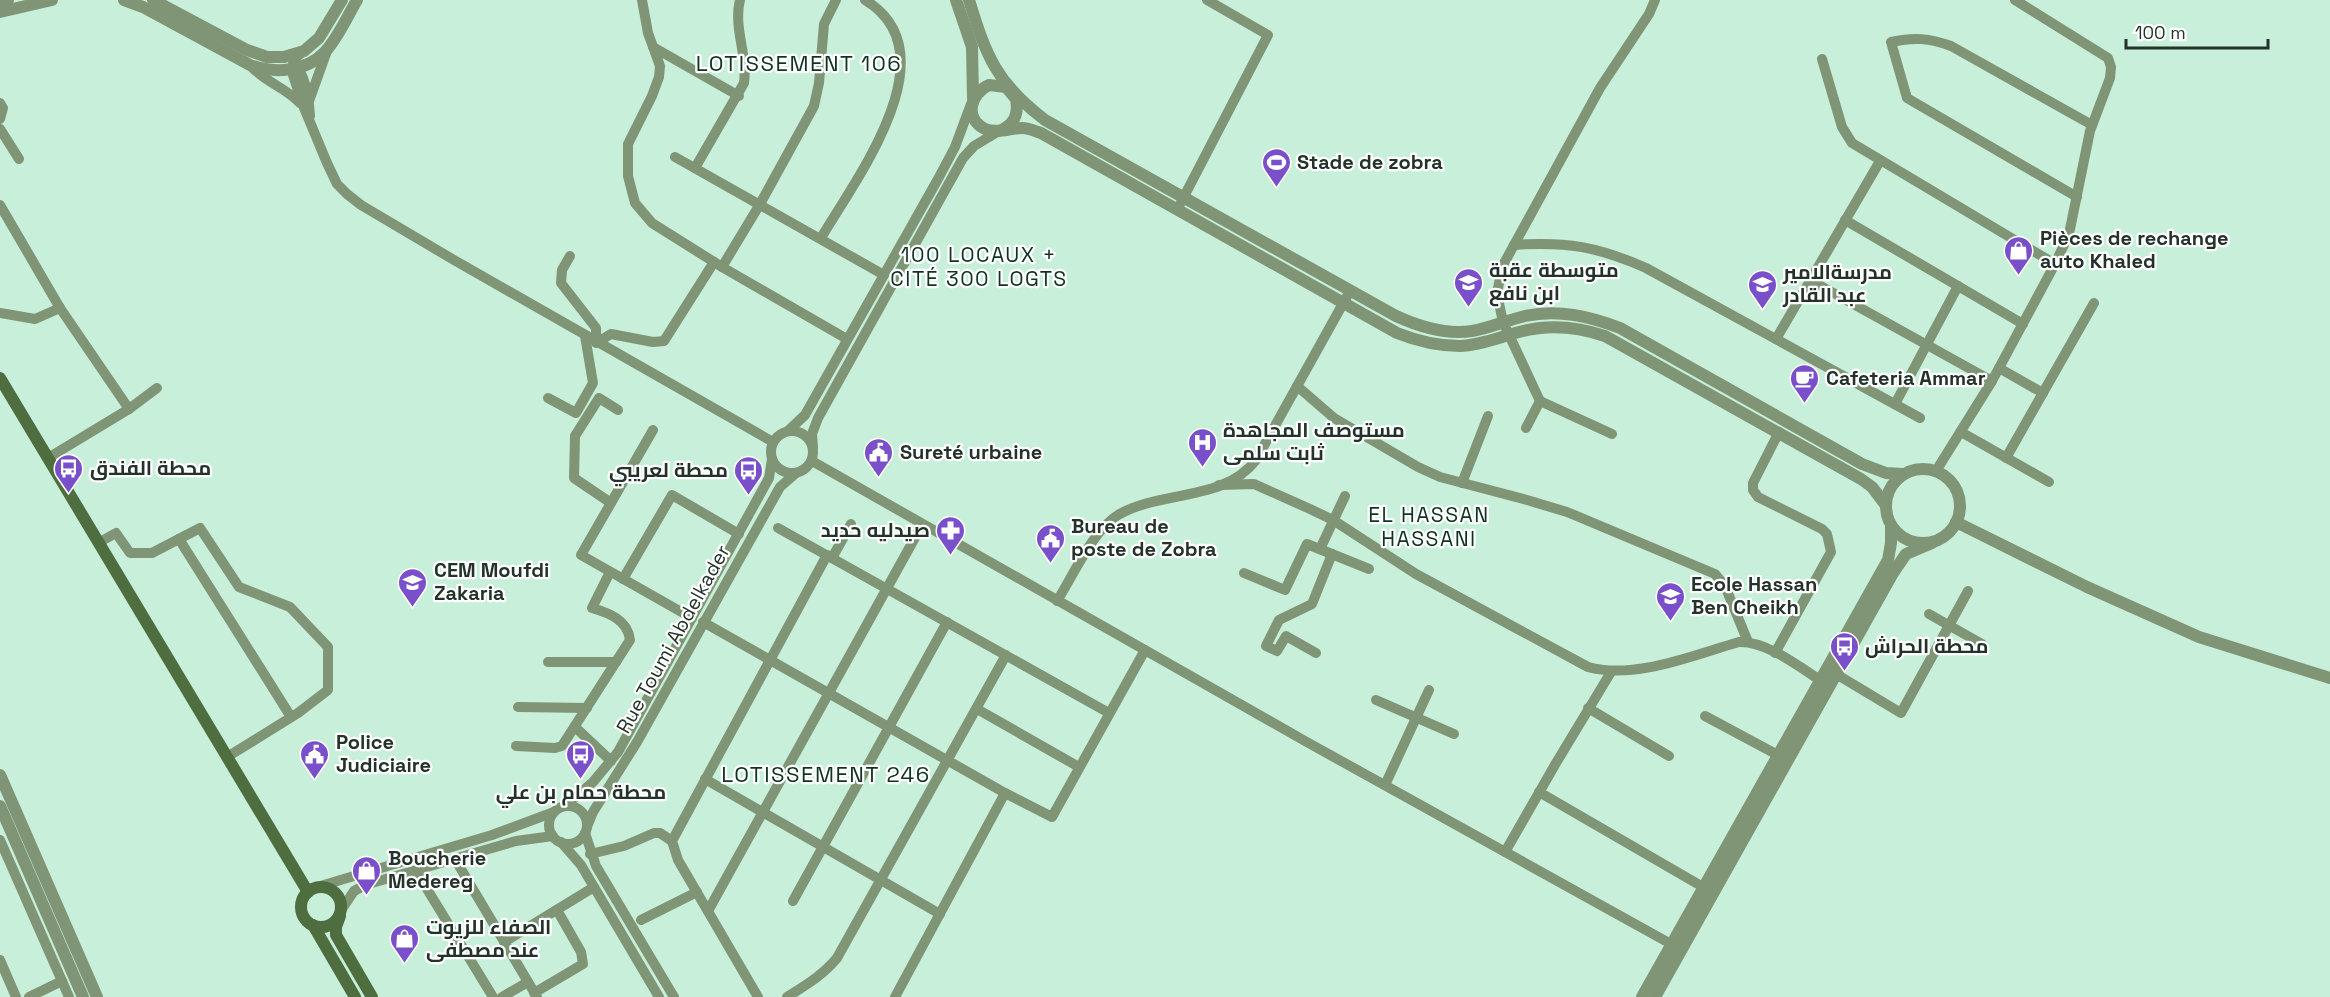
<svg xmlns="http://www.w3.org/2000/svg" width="2330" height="997" viewBox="0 0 2330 997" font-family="'Space Grotesk',Cairo,sans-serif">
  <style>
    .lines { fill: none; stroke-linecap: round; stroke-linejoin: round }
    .minor { stroke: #7f9575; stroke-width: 10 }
    .tertiary { stroke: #7f9575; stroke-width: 12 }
    .secondary { stroke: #4f6e3f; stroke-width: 12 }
    .labels { text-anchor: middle; stroke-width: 4.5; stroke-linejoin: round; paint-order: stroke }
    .poi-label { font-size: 20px; font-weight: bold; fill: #23322b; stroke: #fff; text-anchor: start }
    .street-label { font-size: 20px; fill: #23322b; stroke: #fff }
    .neighbourhood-label { font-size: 21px; letter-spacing: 1.5px; fill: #0f3223; stroke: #fff }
    .quarter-label { font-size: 22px; letter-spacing: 1.5px; fill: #0f3223; stroke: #fff }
  </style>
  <rect width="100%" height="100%" fill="#c8efda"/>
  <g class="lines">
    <g class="minor">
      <path d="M642,0L648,33L660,66L659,77L652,96L628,144V176L635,203L652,223L722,267L847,339"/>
      <path d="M653,47L739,96"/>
      <path d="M303,51L296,58L292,66L293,75L302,103L327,163L337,184L347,194L361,205L454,260L773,442"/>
      <path d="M1822,59L1842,127L1852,143L2055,264"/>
      <path d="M294,62C305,75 309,99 310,116"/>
      <path d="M250,65C263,81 285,87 300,103"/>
      <path d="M309,101L328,48"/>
      <path d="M0,103L3,108L0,119"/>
      <path d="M0,129L19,159"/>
      <path d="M675,157L884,275"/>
      <path d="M695,168L744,83C748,56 733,27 740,0"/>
      <path d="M2077,197L1907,98L1891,42C1914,37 1929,38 1951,46L2092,125"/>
      <path d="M0,205L60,308L129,409"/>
      <path d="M1177,210L1268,35L1207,0"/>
      <path d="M1845,220L2023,324"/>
      <path d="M821,238C855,180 953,53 865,0"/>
      <path d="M1514,245C1566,241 1599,247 1646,268L1920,418"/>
      <path d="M570,256L562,270L561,283L596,328V343L611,334L653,342L664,341L714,262"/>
      <path d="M722,267L760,204L814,106L819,83L824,24L836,0"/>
      <path d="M1810,280L1992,381"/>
      <path d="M0,313L35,319L60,308"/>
      <path d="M1776,339L1880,161"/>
      <path d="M1999,368L2043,393"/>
      <path d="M1297,386L1334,418L1418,467L1440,477L1527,500L1567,512L1715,574L1725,586L1748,642"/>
      <path d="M548,398L576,413L593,383L585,336"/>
      <path d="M1540,401L1503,322L1497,294L1502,267L1600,88L1649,14L1655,0"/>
      <path d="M1895,404L1958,286"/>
      <path d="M1526,428L1540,401L1612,434"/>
      <path d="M653,430L581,555L692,618"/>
      <circle cx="792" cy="452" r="21"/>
      <path d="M788,431L805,415L938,179L955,147L971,104"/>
      <path d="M1961,432L2049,482"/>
      <path d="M813,447L812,434L818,418L963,158L974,146L999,131"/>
      <path d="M48,458L129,409L157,388"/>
      <path d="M2006,458L2094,303"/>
      <path d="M812,461L1305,741L1671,944"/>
      <path d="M1936,471L1992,381L2055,264L2069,234L2090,131L2110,78L2111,67L2108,58L2015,0"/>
      <path d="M1462,483L1488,416"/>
      <path d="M1219,485L1254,484L1310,509L1333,520L1416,574L1588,667C1635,680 1693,655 1739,642C1768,641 1802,669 1826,684"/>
      <path d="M611,503L574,478L575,436L599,398L618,410"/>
      <path d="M778,528L1109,713"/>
      <path d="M179,539L291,717"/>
      <path d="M98,543L116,533L130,553H152L200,528L239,587L290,607L328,647V690L298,713L227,757"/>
      <path d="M1320,549L1345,496"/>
      <path d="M832,558L851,524"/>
      <path d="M1244,573L1285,590L1307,544L1369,569"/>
      <path d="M623,579L672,495L739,534"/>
      <path d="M1057,601C1073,576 1093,530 1118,515C1160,490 1224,502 1256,460L1350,291"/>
      <path d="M1929,614L1982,644"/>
      <path d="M703,622L1005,793"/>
      <path d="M1316,653L1286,636L1277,651L1266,646L1279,620L1312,604L1332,554"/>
      <path d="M1775,653L1831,552L1827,534L1822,529L1758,497L1753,490V483L1779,432"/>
      <path d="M548,662H616"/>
      <path d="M1836,674L1901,713L1968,591"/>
      <path d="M1376,700L1454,734"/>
      <path d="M518,707L587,708"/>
      <path d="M1588,708L1669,756"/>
      <path d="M977,709L1079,767"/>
      <path d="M1705,716L1778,755"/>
      <path d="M575,727L611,761"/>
      <path d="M516,746L555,748L562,746L630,640C628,620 609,613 592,608L610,572"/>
      <path d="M705,779L940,914"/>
      <path d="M1385,785L1429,690"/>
      <path d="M1539,792L1703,887"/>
      <path d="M565,806L593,782L618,752L769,478L772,459"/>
      <circle cx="568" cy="825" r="19"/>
      <path d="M587,827L593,812L637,742L780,487L796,473"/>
      <path d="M585,833L596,866L674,997"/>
      <path d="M0,840L69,997"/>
      <path d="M561,842L581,865L659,997"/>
      <path d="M1505,852L1556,763L1611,672"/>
      <path d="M590,854L624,846L654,833H660L672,841"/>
      <path d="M455,859L537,997"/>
      <path d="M416,871L493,997"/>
      <path d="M317,887L492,835L554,812"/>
      <path d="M793,901L947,622"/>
      <path d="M342,909L354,891L365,885L516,841L553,836"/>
      <path d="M708,911L922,525"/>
      <path d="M641,920L697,892"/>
      <path d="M504,942L594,887"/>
      <path d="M0,960L16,997"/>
      <path d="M534,993L583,964L581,952L557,910"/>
      <path d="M29,997L62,981"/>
      <path d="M502,997L528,982"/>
      <path d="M758,997L678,860L672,841L827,555"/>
      <path d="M787,997C806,985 823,975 837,958L1006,655"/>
      <path d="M895,997L1005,793L1052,817L1145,650"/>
    </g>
    <g class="tertiary">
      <path d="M124,0L143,7L250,65C274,74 306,72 325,52C338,38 347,17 357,0"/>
      <path d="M153,0L247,50L267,57H284L304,51L319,38L342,0"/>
      <path d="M956,0L972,47L973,98"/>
      <path d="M969,0C986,56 997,84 1045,120L1396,316C1420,327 1446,335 1472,331C1490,328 1507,320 1525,316C1558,309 1589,316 1620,328L1862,464L1886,473L1902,474"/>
      <path d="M0,2L8,0"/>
      <path d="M0,12L52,0"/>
      <path d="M999,131C1014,125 1019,115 1016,99L1006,87L989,85C971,93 963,118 985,129C996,134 1010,128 1022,128C1029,128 1035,131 1041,133L1397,333C1417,341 1438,346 1460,346C1482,345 1502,336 1523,331C1551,324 1578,327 1605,336L1861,479L1872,487L1885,504"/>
      <circle cx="1923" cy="506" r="37"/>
      <path d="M1956,522L2087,587L2199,637L2330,678"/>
      <path d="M0,775L97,997"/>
      <path d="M0,806L83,997"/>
      <path d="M1642,997L1888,560L1891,543V526"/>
      <path d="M1655,997L1893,573L1906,554L1932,543"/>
    </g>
    <g class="secondary">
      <path d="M0,378L308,892"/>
      <circle cx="321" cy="907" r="20"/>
      <path d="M340,916L336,927V935L372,997"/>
      <path d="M313,925L355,997"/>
    </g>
  </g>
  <defs>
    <symbol id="stadium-pin" viewBox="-11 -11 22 30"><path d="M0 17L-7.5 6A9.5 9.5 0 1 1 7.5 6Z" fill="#7950ca" stroke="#fff"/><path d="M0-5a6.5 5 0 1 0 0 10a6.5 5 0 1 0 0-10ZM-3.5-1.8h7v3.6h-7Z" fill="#fff"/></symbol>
    <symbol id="shop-pin" viewBox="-11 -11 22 30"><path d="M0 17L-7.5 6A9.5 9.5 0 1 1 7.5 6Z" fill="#7950ca" stroke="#fff"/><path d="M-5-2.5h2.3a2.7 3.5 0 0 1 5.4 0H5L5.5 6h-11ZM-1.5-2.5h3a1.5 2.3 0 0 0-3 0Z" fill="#fff"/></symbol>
    <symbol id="school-pin" viewBox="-11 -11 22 30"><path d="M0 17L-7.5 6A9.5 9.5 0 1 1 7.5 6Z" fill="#7950ca" stroke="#fff"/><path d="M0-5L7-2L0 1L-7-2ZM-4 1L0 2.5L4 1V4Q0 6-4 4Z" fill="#fff"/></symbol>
    <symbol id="cafe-pin" viewBox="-11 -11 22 30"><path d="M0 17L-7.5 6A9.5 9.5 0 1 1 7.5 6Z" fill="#7950ca" stroke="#fff"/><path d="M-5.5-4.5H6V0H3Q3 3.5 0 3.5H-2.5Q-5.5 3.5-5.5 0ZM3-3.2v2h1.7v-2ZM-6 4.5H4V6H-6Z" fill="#fff"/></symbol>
    <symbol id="hospital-pin" viewBox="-11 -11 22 30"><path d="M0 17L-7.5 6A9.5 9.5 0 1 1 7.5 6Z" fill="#7950ca" stroke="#fff"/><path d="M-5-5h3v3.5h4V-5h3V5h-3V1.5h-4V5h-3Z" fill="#fff"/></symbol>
    <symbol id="civic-pin" viewBox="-11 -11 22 30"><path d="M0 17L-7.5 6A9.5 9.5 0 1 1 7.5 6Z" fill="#7950ca" stroke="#fff"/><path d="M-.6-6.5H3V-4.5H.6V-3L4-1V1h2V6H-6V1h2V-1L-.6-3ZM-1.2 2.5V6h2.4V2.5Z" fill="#fff"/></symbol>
    <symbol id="bus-pin" viewBox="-11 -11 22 30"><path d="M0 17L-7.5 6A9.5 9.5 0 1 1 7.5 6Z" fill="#7950ca" stroke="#fff"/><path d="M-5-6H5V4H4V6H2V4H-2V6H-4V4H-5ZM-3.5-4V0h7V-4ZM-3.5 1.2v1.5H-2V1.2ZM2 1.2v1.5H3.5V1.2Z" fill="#fff"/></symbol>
    <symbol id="pharmacy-pin" viewBox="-11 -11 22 30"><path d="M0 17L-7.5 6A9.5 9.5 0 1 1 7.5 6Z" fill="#7950ca" stroke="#fff"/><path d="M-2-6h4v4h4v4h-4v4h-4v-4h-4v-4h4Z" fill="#fff"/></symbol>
  </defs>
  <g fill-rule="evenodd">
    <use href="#stadium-pin" x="1260" y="146" width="33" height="45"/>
    <use href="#shop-pin" x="2002" y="234" width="33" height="45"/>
    <use href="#school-pin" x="1452" y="266" width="33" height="45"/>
    <use href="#school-pin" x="1746" y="268" width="33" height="45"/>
    <use href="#cafe-pin" x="1788" y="362" width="33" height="45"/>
    <use href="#hospital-pin" x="1186" y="426" width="33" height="45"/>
    <use href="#civic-pin" x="862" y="436" width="33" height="45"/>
    <use href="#bus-pin" x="52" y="452" width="33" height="45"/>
    <use href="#bus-pin" x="732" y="454" width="33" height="45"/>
    <use href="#pharmacy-pin" x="934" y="514" width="33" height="45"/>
    <use href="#civic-pin" x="1034" y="522" width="33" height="45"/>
    <use href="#school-pin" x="396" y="566" width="33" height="45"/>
    <use href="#school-pin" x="1654" y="580" width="33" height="45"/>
    <use href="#bus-pin" x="1828" y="630" width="33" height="45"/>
    <use href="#civic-pin" x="298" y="738" width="33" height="45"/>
    <use href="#bus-pin" x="564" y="738" width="33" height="45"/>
    <use href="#shop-pin" x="350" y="854" width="33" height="45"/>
    <use href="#shop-pin" x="388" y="922" width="33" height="45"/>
  </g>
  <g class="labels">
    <g class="poi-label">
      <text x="1297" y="169">Stade de zobra</text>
      <text x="2040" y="245">Pièces de rechange<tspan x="2040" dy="23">auto Khaled</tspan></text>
      <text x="1489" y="277">متوسطة عقبة<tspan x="1489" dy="23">ابن نافع</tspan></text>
      <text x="1783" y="279">مدرسةالامير<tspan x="1783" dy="23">عبد القادر</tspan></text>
      <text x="1826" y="385">Cafeteria Ammar</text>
      <text x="1223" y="437">مستوصف المجاهدة<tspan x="1223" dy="23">ثابت سلمى</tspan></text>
      <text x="900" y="459">Sureté urbaine</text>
      <text x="90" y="475">محطة الفندق</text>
      <text x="728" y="477" text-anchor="end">محطة لعريبي</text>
      <text x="1071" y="533">Bureau de<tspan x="1071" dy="23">poste de Zobra</tspan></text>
      <text x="930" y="537" text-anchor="end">صيدليه حديد</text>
      <text x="434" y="577">CEM Moufdi<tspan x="434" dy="23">Zakaria</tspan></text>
      <text x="1691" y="591">Ecole Hassan<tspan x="1691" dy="23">Ben Cheikh</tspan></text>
      <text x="1865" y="653">محطة الحراش</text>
      <text x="336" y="749">Police<tspan x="336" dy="23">Judiciaire</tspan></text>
      <text x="581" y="799" text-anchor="middle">محطة حمام بن علي</text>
      <text x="388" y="865">Boucherie<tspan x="388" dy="23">Medereg</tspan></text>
      <text x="426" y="934">الصفاء للزيوت<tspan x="426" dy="23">عند مصطفى</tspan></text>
    </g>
    <g class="street-label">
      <text transform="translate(673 639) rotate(-61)" y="7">Rue Toumi Abdelkader</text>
    </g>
    <g class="neighbourhood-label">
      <text x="979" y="262">100 LOCAUX +<tspan x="979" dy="24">CITÉ 300 LOGTS</tspan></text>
      <text x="1429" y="522">EL HASSAN<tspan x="1429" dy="24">HASSANI</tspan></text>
    </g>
    <g class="quarter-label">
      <text x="799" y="71">LOTISSEMENT 106</text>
      <text x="826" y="782">LOTISSEMENT 246</text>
    </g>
  </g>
  <path d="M2126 39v9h142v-9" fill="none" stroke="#23322b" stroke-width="3"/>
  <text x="2135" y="39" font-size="18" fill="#23322b" stroke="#ffffff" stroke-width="4.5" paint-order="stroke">100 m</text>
</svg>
